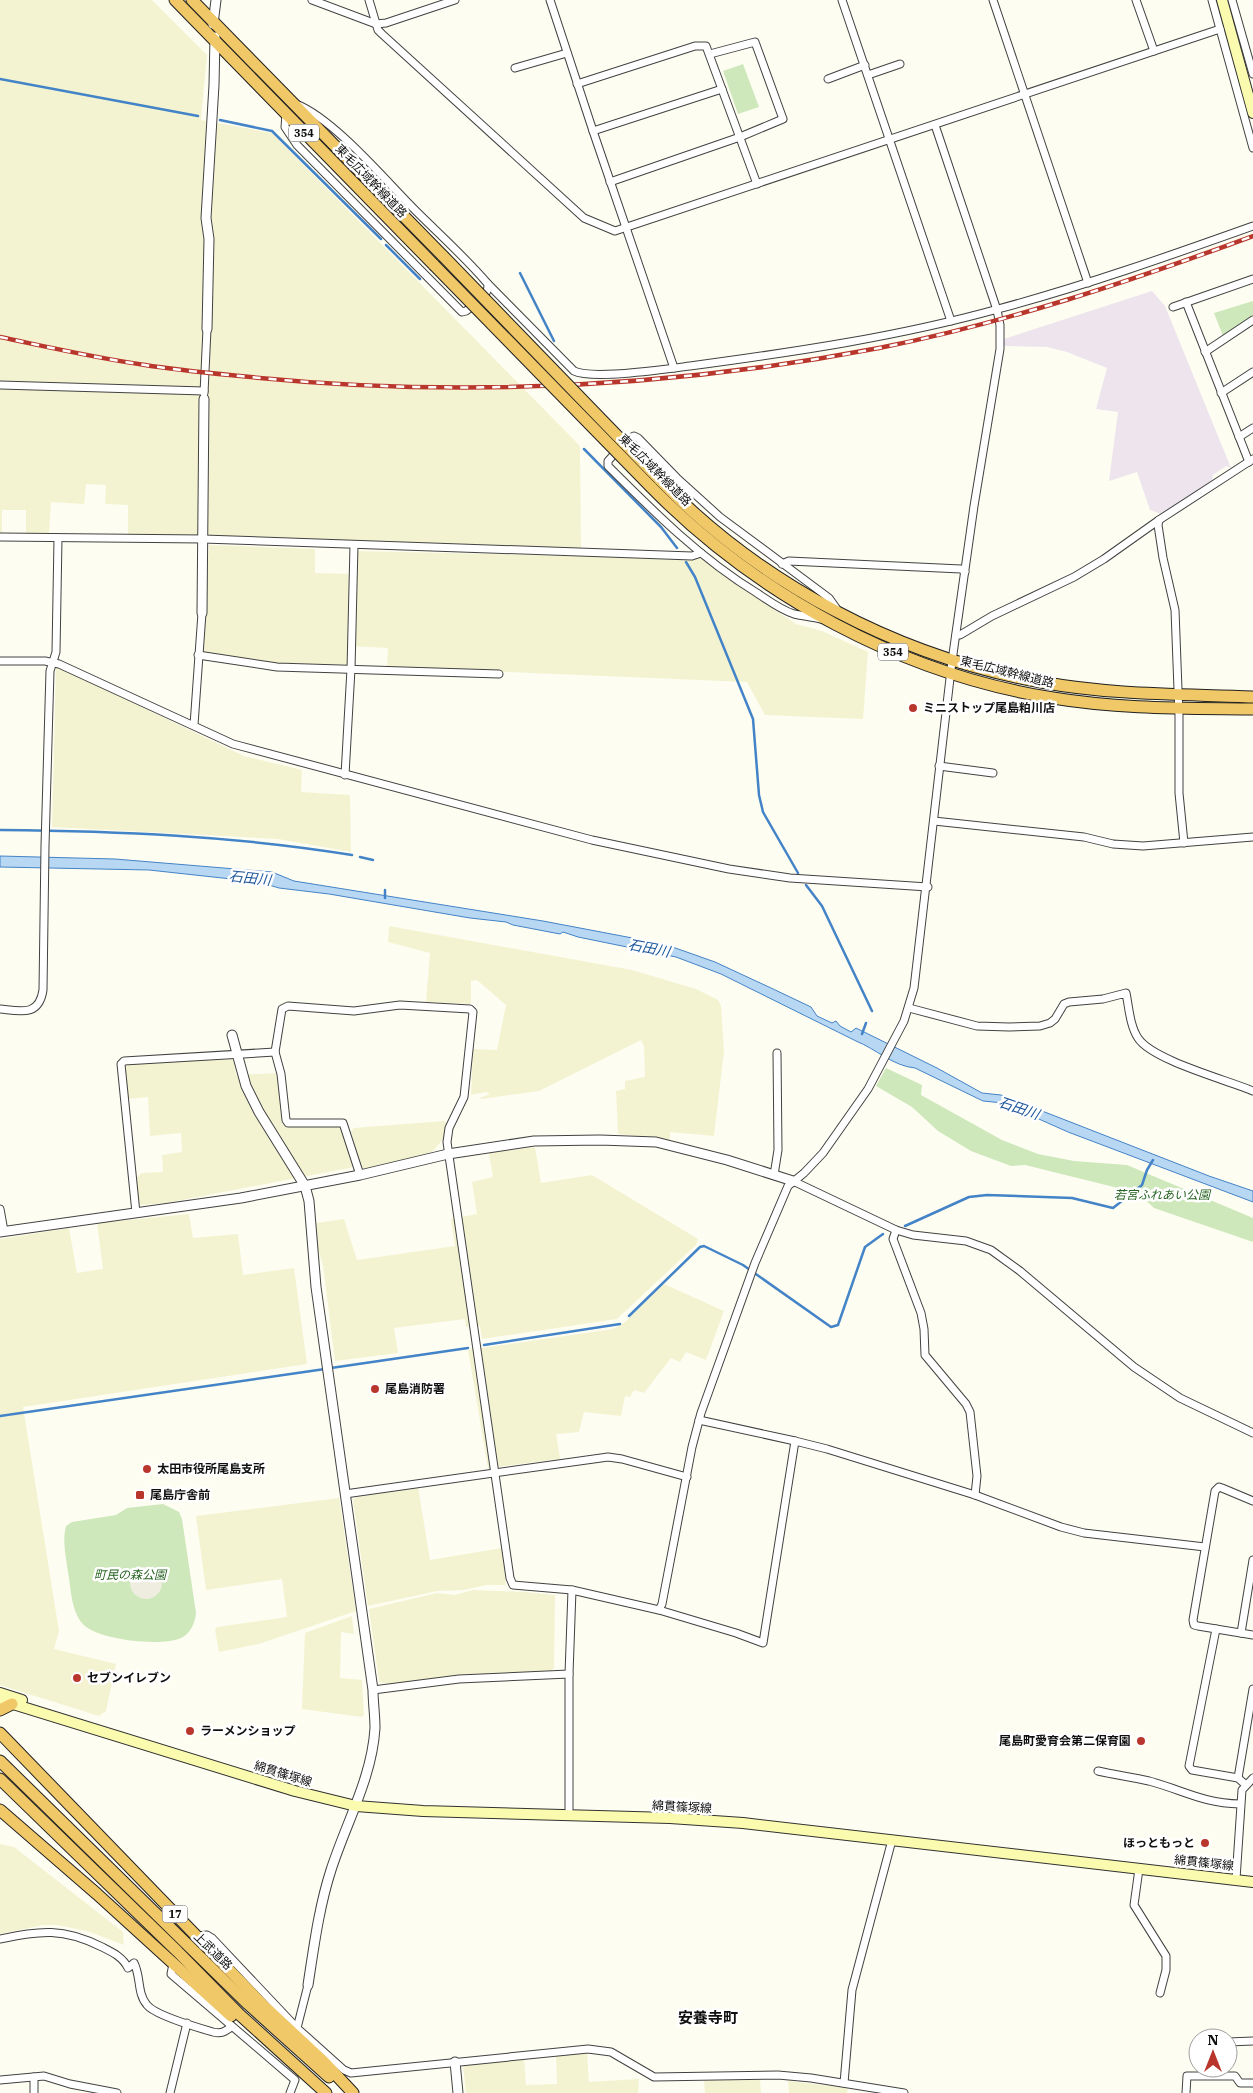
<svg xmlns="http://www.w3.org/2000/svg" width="1253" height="2093" viewBox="0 0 1253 2093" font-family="'IBM Plex Serif','Noto Sans JP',serif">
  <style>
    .industrial { fill: #ede4ed }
    .farmland { fill: #f3f3d2 }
    .green { fill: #cee8bc }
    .plaza { fill: #efede0 }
    .water { fill: #b8d7f3; stroke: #4383c7 }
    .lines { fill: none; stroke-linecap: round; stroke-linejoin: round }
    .stream { stroke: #4383c7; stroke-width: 2.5 }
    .minor-casing { stroke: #424242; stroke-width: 9 }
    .tertiary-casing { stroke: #424242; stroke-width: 11 }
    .secondary-casing { stroke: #313131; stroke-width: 12 }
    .trunk-casing { stroke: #202020; stroke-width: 13 }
    .minor { stroke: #fff; stroke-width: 7 }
    .tertiary { stroke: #fff; stroke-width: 9 }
    .secondary { stroke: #fbfbb0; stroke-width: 10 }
    .trunk { stroke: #f0c868; stroke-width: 11 }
    .rail-casing { stroke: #b9362d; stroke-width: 4.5 }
    .rail { stroke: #fff; stroke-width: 2.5; stroke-dasharray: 8; stroke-linecap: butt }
    .trunk-bridge-casing { stroke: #202020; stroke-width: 13; stroke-linecap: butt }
    .trunk-bridge { stroke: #f0c868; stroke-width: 11 }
    .poi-dot { fill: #b9362d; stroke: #fff; stroke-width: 2 }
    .labels { text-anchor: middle; stroke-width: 5; stroke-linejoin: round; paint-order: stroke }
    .shield { fill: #fff; stroke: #575757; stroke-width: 1 }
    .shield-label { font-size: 11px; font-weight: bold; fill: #0f0f0f }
    .street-label { font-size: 12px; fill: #0f0f0f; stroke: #fff }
    .poi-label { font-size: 12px; font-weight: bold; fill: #0f0f0f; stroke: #fff; text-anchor: start }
    .park-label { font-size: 12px; font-style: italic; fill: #286422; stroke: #fff }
    .water-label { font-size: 14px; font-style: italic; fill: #1d569b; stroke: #fff }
    .quarter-label { font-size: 15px; font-weight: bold; fill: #0f0f0f; stroke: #fff }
  </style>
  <rect width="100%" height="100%" fill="#fefdf1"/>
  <path class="industrial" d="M1152,291L1165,306L1231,468L1226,466L1213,475L1212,482L1161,514L1150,510L1137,472L1109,481L1118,412L1096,409L1107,368L1067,352L1047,347L1003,346L1004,339Z"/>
  <g class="farmland">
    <path d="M0,0H152L207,55L201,120L272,133L580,446L581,549L128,537V505L105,504L106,485L86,484L84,504L51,502L49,534L26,533V510H2V533H0Z"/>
    <path d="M209,545L315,549V573L355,574L357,551L706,559L764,603L796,624L822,631L868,652L863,719L765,715L747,682L387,667L388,648L348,646V665L274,663L203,653Z"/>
    <path d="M56,666L244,756L302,770L301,792L350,795L351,852L278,839L52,827Z"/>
    <path d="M389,926L632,970L696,989L718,1000L721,1006L724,1051L714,1136L670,1132V1140L618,1134L616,1091L625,1089V1081L645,1077L644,1046L641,1040L539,1091L481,1099L480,1098L490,1094L486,1092L471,1095L473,1049L497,1050L506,1005L477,980L471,981V1004L426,1002L430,953L388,942Z"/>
    <path d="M234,1058L236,1075L278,1073L282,1123L284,1126L341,1125L354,1167L166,1203L140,1205L138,1201L137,1177L142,1173L163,1172L162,1155L182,1152L181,1133L150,1136L148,1097L127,1099L124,1068L129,1064Z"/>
    <path d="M444,1121L447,1123L443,1139L433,1151L397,1165L362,1172L351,1131L354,1128Z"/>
    <path d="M535,1147L541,1183L592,1175L698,1239L696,1245L617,1319L482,1339L480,1326L466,1327L465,1319L394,1328L398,1353L335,1361L323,1265L310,1224L344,1219L357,1260L455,1246L451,1219L477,1214L472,1182L493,1177L489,1153Z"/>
    <path d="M189,1214L193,1238L238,1234L243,1275L294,1268L307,1364L23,1407L59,1631L54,1649L116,1664L106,1711L99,1716L0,1685V1239L69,1228L77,1273L103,1269L97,1223Z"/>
    <path d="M664,1284L724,1311L706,1360L686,1352L680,1362L671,1358L644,1393L634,1390L630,1397L625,1396L621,1416L584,1412L579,1432L556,1434L560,1459L488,1468L468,1350L613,1329L624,1323Z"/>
    <path d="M418,1487L430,1560L502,1548L506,1585H487L463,1590L437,1591L368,1606L353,1500L357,1497Z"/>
    <path d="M339,1498L356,1611L259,1644L219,1652L215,1630L217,1627L287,1617L282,1579L206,1590L196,1516Z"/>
    <path d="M473,1590L525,1592L555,1595L554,1668L551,1671L462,1675L395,1683H382L379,1681L369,1609L437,1593L455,1595Z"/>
    <path d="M352,1616L354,1634L341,1632L340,1678L362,1680L364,1715L362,1717L302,1709L305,1633Z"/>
    <path d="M0,1844L14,1847L123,1932L124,1945L87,1931L57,1925H43L0,1934Z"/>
    <path d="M587,2053L589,2082L639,2079L638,2093H466L463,2065L524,2058L526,2085L557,2084L556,2055Z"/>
    <path d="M760,2079L761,2093H705L704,2080Z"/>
    <path d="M788,2081L848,2088L847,2093H789Z"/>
  </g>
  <g class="green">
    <path d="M743,64L759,107L738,114L723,71Z"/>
    <path d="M1253,301V316L1223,336L1214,313Z"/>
    <path d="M886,1068L922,1085L921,1095L1002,1140L1038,1154L1074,1161L1127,1165L1253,1218V1242L1154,1208L1134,1189L1118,1188L1025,1165L1011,1166L971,1151L938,1131L912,1107L876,1086Z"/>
    <path d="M163,1504L179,1512L182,1519L196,1613C195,1623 191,1633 181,1638C162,1647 95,1640 82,1623C71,1610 71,1588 68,1572C66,1557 62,1541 66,1526L72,1522L116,1515L127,1508Z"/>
  </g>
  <circle class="plaza" cx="146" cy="1583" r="16"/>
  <path class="water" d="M0,856L115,859L272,872L294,881L543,921L664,944L715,962L771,988L811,1007L817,1016L832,1023L836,1021L840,1026L851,1032L856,1028L937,1068L982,1093L1001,1095L1209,1176L1253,1191V1202L1068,1132L1003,1103L983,1101L915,1068C893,1066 876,1049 856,1041L721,974L676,957L578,937L563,932L560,934L513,925L506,922L470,918L329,894L279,888L259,882L149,870L0,867Z"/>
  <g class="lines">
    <g class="stream">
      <path d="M0,79L198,116"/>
      <path d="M220,120L272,131L381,239"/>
      <path d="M386,245L420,279"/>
      <path d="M520,273L554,341"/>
      <path d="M584,449L661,527L677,548"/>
      <path d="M686,562L695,577L753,719L759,795L763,812L798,873"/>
      <path d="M0,830C118,831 235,836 352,855"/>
      <path d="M360,857L373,860"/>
      <path d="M806,885L822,906L872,1011"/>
      <path d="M385,890V898"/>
      <path d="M862,1034L866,1023"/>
      <path d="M905,1226L969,1197L987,1195L1072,1198L1113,1208L1142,1185L1147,1170L1153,1160"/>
      <path d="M629,1316L700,1247L704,1246L743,1265L831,1327L838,1325L865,1247L883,1234"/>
      <path d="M484,1345L620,1324"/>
      <path d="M331,1368L468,1348"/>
      <path d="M0,1416L325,1369"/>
    </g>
    <defs>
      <g id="minor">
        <path d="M312,0L376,24L386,23L455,0"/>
        <path d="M369,0L378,30L382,34L584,218L615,231L1220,29"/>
        <path d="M550,0L593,131L674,368"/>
        <path d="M842,0L951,321"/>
        <path d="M993,0L1088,283"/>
        <path d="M1136,0L1154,51"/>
        <path d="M1212,0L1253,148"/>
        <path d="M1232,0L1253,74"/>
        <path d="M515,68L567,53"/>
        <path d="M868,75L900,64"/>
        <path d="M828,79L865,65"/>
        <path d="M577,84L695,46H706L757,184"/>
        <path d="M286,114L285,127L297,145L459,309L462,312L466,311C475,304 489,296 488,284C466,258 439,234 415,210C385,180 334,119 296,104"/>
        <path d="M593,131L722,89"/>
        <path d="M610,182L740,137L783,119L755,42L710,54"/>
        <path d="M488,284L574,371C593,380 667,369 690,366C794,352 897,337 998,309C1084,286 1169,256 1253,226"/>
        <path d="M1186,302L1249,462"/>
        <path d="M1173,307L1253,279"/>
        <path d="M1205,352L1253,320"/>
        <path d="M0,385L204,391"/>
        <path d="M204,393L207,329"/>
        <path d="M1221,393L1253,372"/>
        <path d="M1239,437L1253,428"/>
        <path d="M1159,520L1158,525L1163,558L1175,610L1179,716V793L1184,843"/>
        <path d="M0,537L203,539L692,556L701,553"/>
        <path d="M782,564L789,561L961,569L965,572"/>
        <path d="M821,619C812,617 803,616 794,614C781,610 769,601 757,593C701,559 654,512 608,466V461L628,439L634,436L638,438L677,478L720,517L829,598L839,612"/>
        <path d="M956,635H960L992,616L1074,577L1104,559L1159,520L1253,459"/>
        <path d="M198,655L277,667L499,674"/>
        <path d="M0,661H45L59,664L233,744L592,840L729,869L790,878L928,887"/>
        <path d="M194,725L202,613"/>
        <path d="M939,766L993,773"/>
        <path d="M345,775L351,669L354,545"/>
        <path d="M934,821L1084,837L1113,844L1143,846L1253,837"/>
        <path d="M909,1008L977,1026L1009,1027L1040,1026L1050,1023L1055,1019L1064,1004L1069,1002L1103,999L1126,993C1129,1008 1130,1026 1138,1038C1152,1060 1227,1080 1253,1091"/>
        <path d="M0,1009C20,1011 39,1017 43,990L45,846L50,671L56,652L58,538"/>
        <path d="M360,1175L343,1123H288L286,1120L281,1074L275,1052L282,1009L288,1006L354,1011L400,1005L470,1009L473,1012L464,1097L449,1128L447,1142L510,1578L513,1585L572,1590L659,1610L662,1604L692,1447L701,1413L755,1263L788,1186L804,1173L823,1153L868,1089L904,1021L914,988L952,661L974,506L1000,349V325L997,310L935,125"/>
        <path d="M774,1175L778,1150L777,1053"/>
        <path d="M793,1181L896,1230L913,1235L966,1241L991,1250L1020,1271L1134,1367L1180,1398L1253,1433"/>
        <path d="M0,1209L4,1231"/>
        <path d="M136,1213L121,1064L124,1061L275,1052"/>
        <path d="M896,1230L893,1239L921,1313L924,1329L925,1355L966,1404L970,1412L977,1476L975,1495"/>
        <path d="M699,1420L795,1441L827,1449L975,1495L1061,1527L1084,1533L1205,1547"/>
        <path d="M345,1494L608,1457L622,1459L687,1477"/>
        <path d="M1253,1501L1222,1488L1219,1487L1215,1491L1193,1620L1194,1625L1198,1626L1253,1635"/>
        <path d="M659,1610L736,1633L763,1643L795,1441"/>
        <path d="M1216,1629L1189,1766L1192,1770L1238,1778L1246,1785"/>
        <path d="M1241,1633L1253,1560"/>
        <path d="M373,1690L459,1679L569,1674"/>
        <path d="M1098,1771C1115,1775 1132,1777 1149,1781C1183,1790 1202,1803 1240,1804"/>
        <path d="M1238,1778L1253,1689"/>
        <path d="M569,1816V1674L572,1590"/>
        <path d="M1139,1869L1134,1905L1166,1956V1970L1160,1993"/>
        <path d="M1236,1879L1242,1790L1253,1778"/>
        <path d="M197,1936L207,1935L212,1938L297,2028L344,2070L351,2073L588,2049L611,2052L654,2077L778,2075L811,2078L904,2093"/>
        <path d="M0,1939C41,1931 62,1927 102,1947C112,1952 123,1957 128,1968L134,1963C141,1976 137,1994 147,2005C155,2015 199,2028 213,2032C221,2034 225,2032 231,2027"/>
        <path d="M173,1964L171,1974L295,2080L290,2093"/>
        <path d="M297,2028L308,1985"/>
        <path d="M1228,2042L1253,2041"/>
        <path d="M0,2080L44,2076L70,2084L117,2093"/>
        <path d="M844,2083L852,1990L892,1840"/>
        <path d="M34,2093V2077"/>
        <path d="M170,2093L187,2023"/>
        <path d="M1186,2093L1187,2076H1235L1240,2083H1253"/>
      </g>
      <g id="tertiary">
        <path d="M213,24L216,0"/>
        <path d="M207,329L209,239L206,218L214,85L215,37"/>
        <path d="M202,613L204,399"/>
        <path d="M232,1035L246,1086L259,1112L305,1186L309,1201L316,1287L373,1690C373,1702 375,1715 375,1728C372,1778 346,1823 331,1870C319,1907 314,1946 308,1985"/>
        <path d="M0,1232L241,1198L360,1175L448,1154L534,1141L600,1140L656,1142L727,1160L793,1181"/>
        <path d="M455,2062L458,2093"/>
      </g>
      <g id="secondary">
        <path d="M1222,0L1253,113"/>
        <path d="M0,1693L22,1700"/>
        <path d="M0,1700L295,1791L356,1806L423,1811L670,1818L743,1823L1253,1882"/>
      </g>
      <g id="trunk">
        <path d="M175,0L434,265"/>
        <path d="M192,0L443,256"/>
        <path d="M659,479C760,584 899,657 1041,682C1111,695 1182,694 1253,697"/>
        <path d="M651,487C758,596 902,674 1053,698C1119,709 1186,708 1253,709"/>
        <path d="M0,1710L12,1704"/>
        <path d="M0,1733L265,2007L324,2062L353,2093"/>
        <path d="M0,1761L248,2004L329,2077"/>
        <path d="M0,1779L177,1951L240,2015L326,2093"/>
        <path d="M0,1810L97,1894L231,2016"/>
      </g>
    </defs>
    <use href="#minor" class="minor-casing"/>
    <use href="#tertiary" class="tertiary-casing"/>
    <use href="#secondary" class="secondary-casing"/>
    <use href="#trunk" class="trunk-casing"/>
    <use href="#minor" class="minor"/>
    <use href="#tertiary" class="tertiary"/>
    <use href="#secondary" class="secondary"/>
    <use href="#trunk" class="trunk"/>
    <defs>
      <path id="rail" d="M0,337C48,347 96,358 145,365C176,370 209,373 240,376C453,398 669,388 879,348C1006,323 1131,281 1253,236"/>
    </defs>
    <use href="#rail" class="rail-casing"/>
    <use href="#rail" class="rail"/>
    <defs>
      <g id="trunk-bridge">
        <path d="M443,256L659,479"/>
        <path d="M434,265L651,487"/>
      </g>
    </defs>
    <use href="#trunk-bridge" class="trunk-bridge-casing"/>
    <use href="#trunk-bridge" class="trunk-bridge"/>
  </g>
  <g class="poi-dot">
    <circle cx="913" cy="708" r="5"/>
    <circle cx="375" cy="1389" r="5"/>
    <circle cx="147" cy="1469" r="5"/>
    <rect x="135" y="1490" width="10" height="10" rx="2.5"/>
    <circle cx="77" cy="1678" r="5"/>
    <circle cx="190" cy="1731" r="5"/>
    <circle cx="1141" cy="1741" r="5"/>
    <circle cx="1205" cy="1843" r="5"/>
  </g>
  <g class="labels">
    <g class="shield">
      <rect x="289" y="124.5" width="30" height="17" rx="4"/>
      <rect x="878" y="643.5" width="30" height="17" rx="4"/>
      <rect x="162.5" y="1905.5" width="25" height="17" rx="4"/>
    </g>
    <g class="shield-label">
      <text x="304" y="137">354</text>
      <text x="893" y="656">354</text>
      <text x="175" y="1918">17</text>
    </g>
    <g class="street-label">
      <text transform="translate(371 181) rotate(46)" y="4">東毛広域幹線道路</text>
      <text transform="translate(655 470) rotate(45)" y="4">東毛広域幹線道路</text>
      <text transform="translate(1007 672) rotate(14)" y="4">東毛広域幹線道路</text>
      <text transform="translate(283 1774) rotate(17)" y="4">綿貫篠塚線</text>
      <text transform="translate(682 1807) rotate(3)" y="4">綿貫篠塚線</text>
      <text transform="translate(1204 1863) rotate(6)" y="4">綿貫篠塚線</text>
      <text transform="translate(213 1951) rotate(44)" y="4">上武道路</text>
    </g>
    <g class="poi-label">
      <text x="923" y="712">ミニストップ尾島粕川店</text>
      <text x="385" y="1393">尾島消防署</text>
      <text x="157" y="1473">太田市役所尾島支所</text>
      <text x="150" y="1499">尾島庁舎前</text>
      <text x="87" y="1682">セブンイレブン</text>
      <text x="200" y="1735">ラーメンショップ</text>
      <text x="1131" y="1745" text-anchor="end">尾島町愛育会第二保育園</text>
      <text x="1195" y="1847" text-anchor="end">ほっともっと</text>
    </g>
    <g class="park-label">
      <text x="1162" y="1199">若宮ふれあい公園</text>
      <text x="130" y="1579">町民の森公園</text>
    </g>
    <g class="water-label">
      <text transform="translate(250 878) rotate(6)" y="5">石田川</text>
      <text transform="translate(649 948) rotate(11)" y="5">石田川</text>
      <text transform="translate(1019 1108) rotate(19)" y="5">石田川</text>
    </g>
    <g class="quarter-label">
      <text x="708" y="2023">安養寺町</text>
    </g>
  </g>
  <g transform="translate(1213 2053)"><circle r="24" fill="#ffffff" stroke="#9f9f9f"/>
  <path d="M0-4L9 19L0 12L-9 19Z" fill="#b9362d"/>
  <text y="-8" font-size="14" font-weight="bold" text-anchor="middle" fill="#0f0f0f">N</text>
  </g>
</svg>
